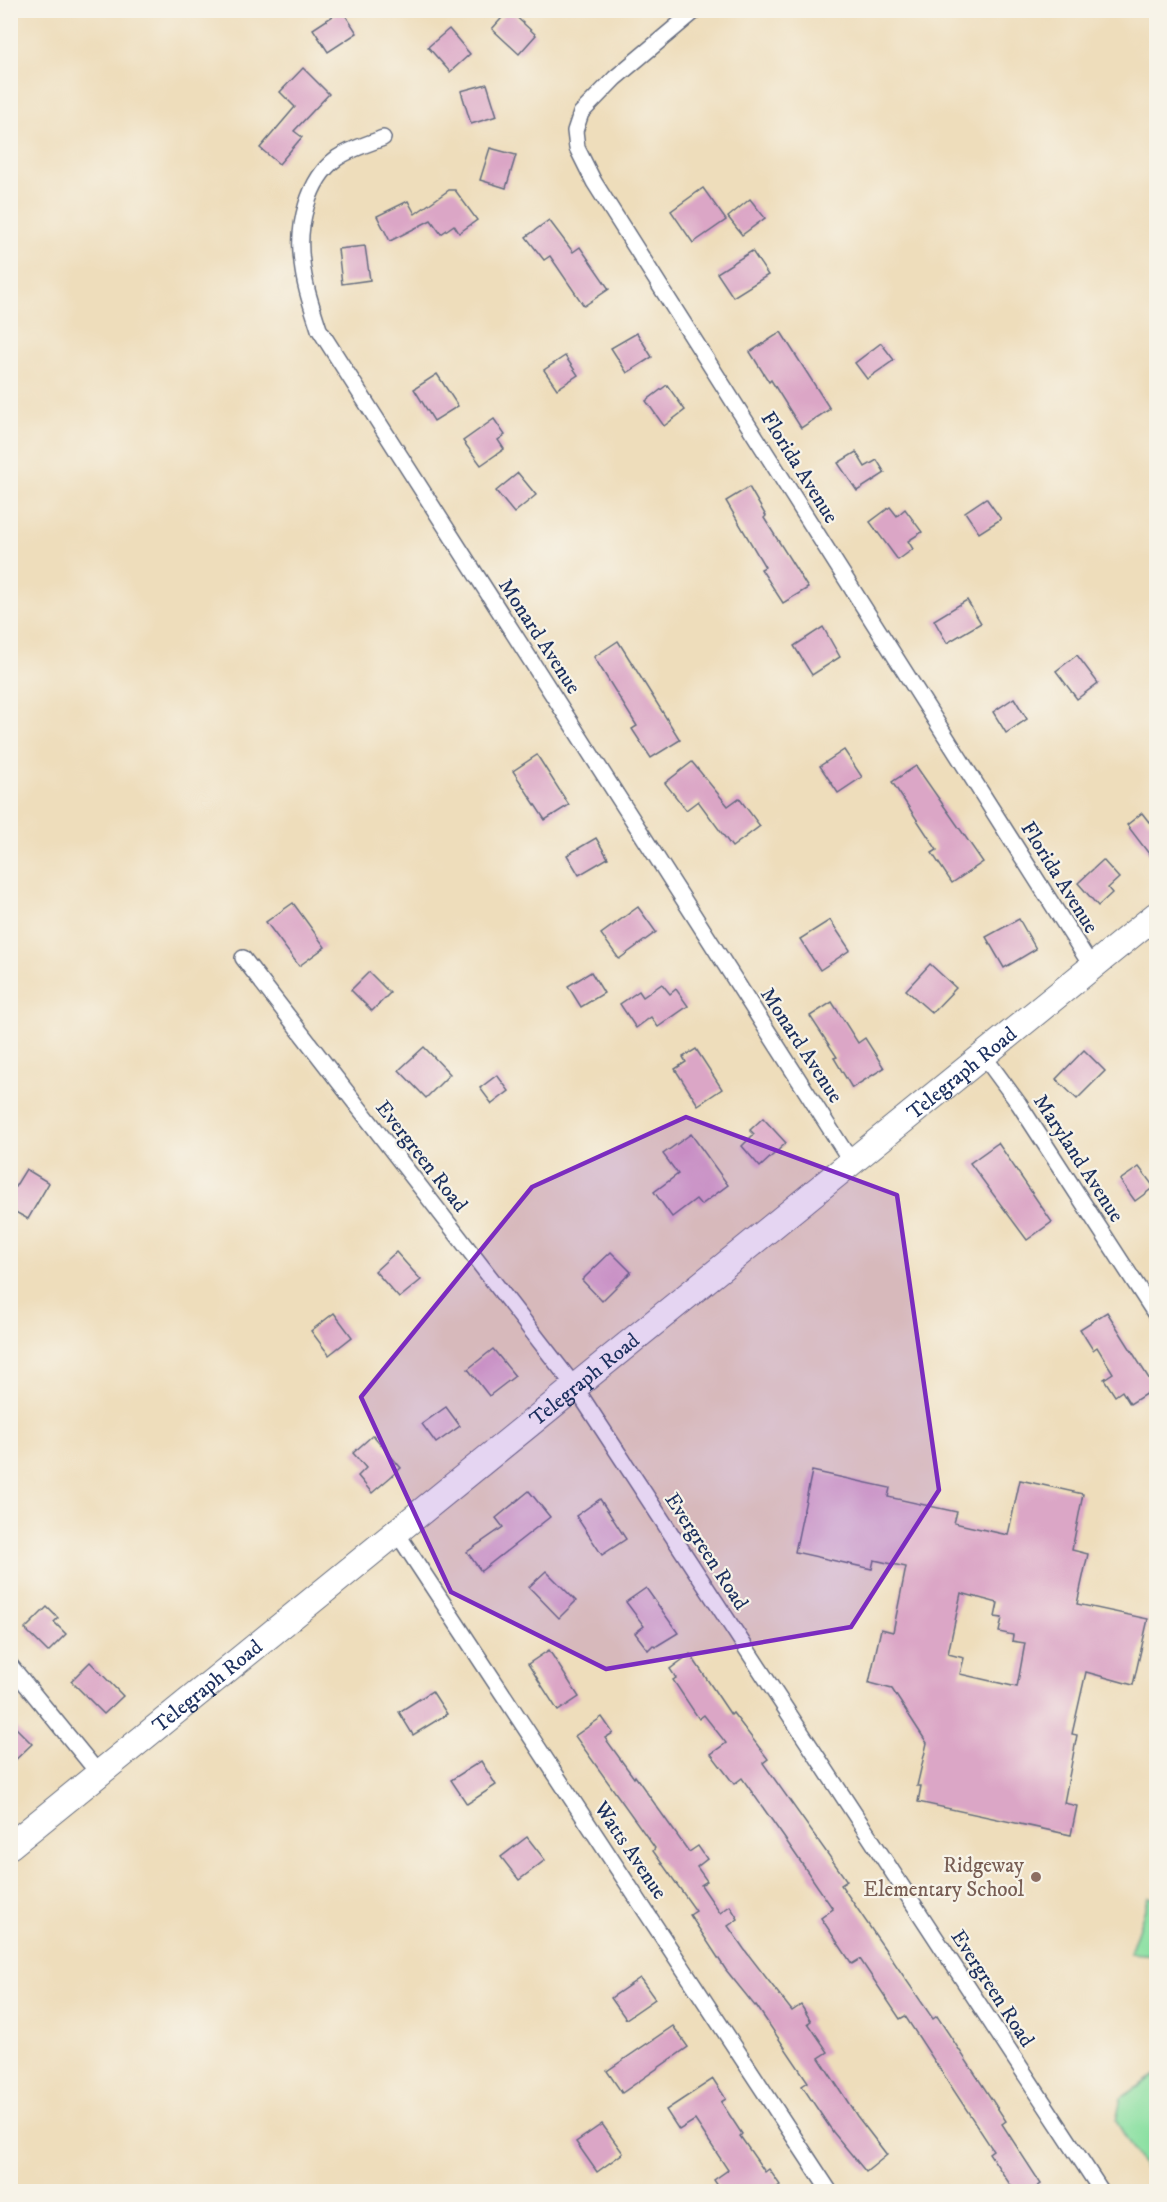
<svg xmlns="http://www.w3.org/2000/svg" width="1167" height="2202" viewBox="0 0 1167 2202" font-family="'IM FELL DW Pica',serif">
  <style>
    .green { fill: #8be0a2; stroke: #538880; stroke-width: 1.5 }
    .building { fill: #dba6c6; fill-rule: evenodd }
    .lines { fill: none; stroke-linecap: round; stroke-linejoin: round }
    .minor-casing { stroke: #656c7f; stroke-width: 18 }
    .primary-casing { stroke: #656c7f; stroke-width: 28 }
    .minor { stroke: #fff; stroke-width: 15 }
    .primary { stroke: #fff; stroke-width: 26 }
    .marked { fill: #7b2cbf; fill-opacity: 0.2; stroke: #7b2cbf; stroke-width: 4.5; stroke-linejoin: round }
    .education-dot { fill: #8d6e63; stroke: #f7f3e8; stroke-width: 2 }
    .labels { text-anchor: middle; stroke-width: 4.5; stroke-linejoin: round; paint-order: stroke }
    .street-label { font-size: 21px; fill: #1b2f5e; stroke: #f7f3e8 }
    .education-label { font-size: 21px; fill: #785e54; stroke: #f7f3e8; text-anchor: end }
  </style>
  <rect width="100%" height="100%" fill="#f7f3e8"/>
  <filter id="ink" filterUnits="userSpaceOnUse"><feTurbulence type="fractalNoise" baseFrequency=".0167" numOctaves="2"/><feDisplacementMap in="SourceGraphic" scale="12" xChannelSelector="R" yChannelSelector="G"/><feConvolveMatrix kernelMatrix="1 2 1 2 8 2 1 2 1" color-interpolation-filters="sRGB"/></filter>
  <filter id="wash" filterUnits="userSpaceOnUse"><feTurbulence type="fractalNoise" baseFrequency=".008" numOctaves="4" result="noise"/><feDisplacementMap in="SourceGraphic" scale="24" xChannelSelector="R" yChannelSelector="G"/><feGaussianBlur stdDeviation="1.35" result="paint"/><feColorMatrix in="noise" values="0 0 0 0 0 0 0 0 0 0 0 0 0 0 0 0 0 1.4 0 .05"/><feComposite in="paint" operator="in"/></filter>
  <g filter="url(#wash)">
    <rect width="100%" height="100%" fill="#edb"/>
    <g class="green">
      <path d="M1149,1897L1156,1899V1955L1130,1953Z"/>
      <path d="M1156,2075V2187L1116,2121L1121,2098Z"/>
    </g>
    <g id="blocks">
      <g class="building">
        <path d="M342,10L357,33L328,52L313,29Z"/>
        <path d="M509,10L536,35L519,54L492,29Z"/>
        <path d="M449,29L470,54L450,72L428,47Z"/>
        <path d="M303,68L329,94L294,131L302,137L279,164L260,148L295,107L280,92Z"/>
        <path d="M487,84L497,116L471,124L461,91Z"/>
        <path d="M490,148L516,155L506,188L480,180Z"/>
        <path d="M703,188L726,220L693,243L671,211Z"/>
        <path d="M449,190H455L477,220L459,233L454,225L441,234L431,220L390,241L377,216L408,201L415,214Z"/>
        <path d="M750,199L765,218L742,235L728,217Z"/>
        <path d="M549,220L573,252L580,247L609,289L584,306L550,256L544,260L526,237Z"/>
        <path d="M365,246L370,280L342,284L338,249Z"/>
        <path d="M752,251L768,275L733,297L717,273Z"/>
        <path d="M781,332L830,409L801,428L771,380L769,382L750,352Z"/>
        <path d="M637,333L652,357L627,373L611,348Z"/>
        <path d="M881,343L894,360L867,379L855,363Z"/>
        <path d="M565,356L578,375L557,389L544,370Z"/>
        <path d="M437,374L458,406L434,421L414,389Z"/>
        <path d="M667,385L685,410L664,426L646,401Z"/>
        <path d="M494,419L505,435L498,440L504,449L481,465L463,441Z"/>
        <path d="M856,452L865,467L877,460L885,473L857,491L838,463Z"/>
        <path d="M518,473L536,495L514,513L496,491Z"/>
        <path d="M749,487L766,516L764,518L808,588L783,603L761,569L765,567L726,501Z"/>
        <path d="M986,498L1001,519L979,533L965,512Z"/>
        <path d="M890,507L897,516L905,509L922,532L908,541L913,549L898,560L870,522Z"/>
        <path d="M967,600L981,623L947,643L934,620Z"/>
        <path d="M823,627L840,657L812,675L794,646Z"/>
        <path d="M618,641L680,740L651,758L632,729L637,726L594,657Z"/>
        <path d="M1077,655L1098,683L1077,699L1056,671Z"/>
        <path d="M1014,698L1027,719L1006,733L993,712Z"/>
        <path d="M844,750L862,777L838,793L820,766Z"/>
        <path d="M537,755L569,805L545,820L513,771Z"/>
        <path d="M692,762L728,806L739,798L760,826L732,847L698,801L686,810L665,783Z"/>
        <path d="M916,766L983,862L952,883L932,853L937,850L892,782Z"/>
        <path d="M1142,813L1149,822L1156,815V863L1127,825Z"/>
        <path d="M596,838L608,858L579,875L567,855Z"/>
        <path d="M1103,860L1119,878L1108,888L1112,893L1098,906L1078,883Z"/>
        <path d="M293,903L325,947L299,966L266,922Z"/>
        <path d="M638,907L656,932L619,959L601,934Z"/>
        <path d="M1019,919L1036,949L1004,968L986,937Z"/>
        <path d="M830,920L850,950L820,970L800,939Z"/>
        <path d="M930,964L956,988L932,1013L906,990Z"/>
        <path d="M369,972L390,993L372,1011L351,990Z"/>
        <path d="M591,972L604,993L581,1007L568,986Z"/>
        <path d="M662,984L670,994L676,989L688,1006L658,1027L651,1017L636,1028L620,1004L639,991L643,997Z"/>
        <path d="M832,1002L858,1043L865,1038L884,1068L852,1088L834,1058L837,1057L810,1016Z"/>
        <path d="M424,1047L450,1074L426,1098L399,1070Z"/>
        <path d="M696,1049L722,1089L698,1105L675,1069L686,1062L683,1057Z"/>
        <path d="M1084,1050L1105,1071L1077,1099L1056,1079Z"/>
        <path d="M497,1075L509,1091L492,1104L480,1088Z"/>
        <path d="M763,1118L786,1143L760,1167L742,1146L754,1134L750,1130Z"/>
        <path d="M691,1134L728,1185L701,1205L696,1199L672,1217L654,1192L678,1174L663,1154Z"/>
        <path d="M998,1143L1052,1222L1027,1240L970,1163Z"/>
        <path d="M1139,1167L1154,1187L1135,1201L1120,1180Z"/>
        <path d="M26,1169L49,1183L28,1219L10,1209V1195Z"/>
        <path d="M396,1252L421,1280L399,1298L375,1271Z"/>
        <path d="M611,1252L631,1272L602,1301L582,1280Z"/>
        <path d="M1107,1312L1155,1388L1130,1404L1122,1391L1115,1396L1104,1379L1113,1373L1097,1347L1093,1350L1080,1329Z"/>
        <path d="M334,1313L352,1337L329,1355L311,1331Z"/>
        <path d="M493,1349L515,1376L489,1396L468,1369Z"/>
        <path d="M446,1407L460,1426L436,1443L422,1424Z"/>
        <path d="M373,1435L401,1468L372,1493L358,1476L366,1468L353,1453Z"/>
        <path d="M812,1471L890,1488L888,1497L957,1512L954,1523L1008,1535L1020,1480L1083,1494L1072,1550L1088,1554L1077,1604L1148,1619L1133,1685L1086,1672L1072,1734L1077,1735L1064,1803L1077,1806L1071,1835L918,1802L921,1786H917L927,1743L892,1689L869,1683L881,1629L893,1632L906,1567L874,1560L872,1569L795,1552ZM961,1593L998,1603L995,1617L1002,1618L999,1632L1013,1635L1012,1641L1025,1643L1017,1687L960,1674L964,1658L948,1654Z"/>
        <path d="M529,1491L550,1517L481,1571L467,1552L503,1527L496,1518Z"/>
        <path d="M600,1499L626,1539L602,1555L576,1516Z"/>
        <path d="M546,1571L576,1601L559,1618L529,1587Z"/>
        <path d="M646,1588L678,1633L655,1647L653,1645L648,1650L635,1633L644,1626L626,1602Z"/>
        <path d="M47,1607L58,1618L54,1622L66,1634L48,1652L25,1629Z"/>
        <path d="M549,1650L579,1697L558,1711L528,1664Z"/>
        <path d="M690,1654L731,1715L733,1713L768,1759L763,1763L847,1881L841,1885L933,2019L937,2016L1006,2121L1002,2124L1041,2184L1030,2192H1015L989,2153L993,2150L905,2016L900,2019L860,1959L852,1964L821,1918L833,1909L783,1836L742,1778L734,1784L711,1754L726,1743L704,1715L699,1719L673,1680L676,1678L670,1669Z"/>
        <path d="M90,1662L123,1696L104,1714L71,1681Z"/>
        <path d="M432,1691L447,1714L413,1735L399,1712Z"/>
        <path d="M602,1717L613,1733L605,1738L634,1778L635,1776L689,1852L698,1846L707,1859L697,1867L707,1881L701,1885L720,1913L730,1906L738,1919L728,1926L744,1949L792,2011L801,2005L811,2021L808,2023L828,2052L819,2058L857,2116L887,2155L866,2172L833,2132L802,2086L808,2082L756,2005L755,2006L726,1970L690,1915L696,1911L653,1851L655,1848L575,1736Z"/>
        <path d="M10,1722L32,1744L10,1765Z"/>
        <path d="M481,1761L496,1785L467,1804L451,1780Z"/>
        <path d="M527,1837L545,1860L519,1880L501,1857Z"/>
        <path d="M640,1978L655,1999L626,2019L611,1998Z"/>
        <path d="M673,2026L688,2047L622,2093L607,2071Z"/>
        <path d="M713,2079L726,2099L721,2102L742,2134L740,2136L765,2172L769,2169L780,2185L771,2192H722L714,2180L728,2170L695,2120L679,2130L666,2110Z"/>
        <path d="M602,2124L623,2153L597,2172L576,2142Z"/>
      </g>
    </g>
  </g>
  <g filter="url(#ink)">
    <use href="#blocks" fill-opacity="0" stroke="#656c7f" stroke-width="1.5"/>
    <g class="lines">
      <defs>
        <g id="minor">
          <path d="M696,10L615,78L581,113L575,131L577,148L594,182L1092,967"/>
          <path d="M383,138C368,144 350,149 337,158C307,180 297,228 302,262C304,285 312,307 319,329L852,1163"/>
          <path d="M243,958L575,1387L1102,2192"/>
          <path d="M983,1055L1019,1104L1156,1315"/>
          <path d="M397,1533L830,2192"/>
          <path d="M10,1665L99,1774"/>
        </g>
        <g id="primary">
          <path id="s1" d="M10,1846L1156,915"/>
        </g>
      </defs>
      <use href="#minor" class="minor-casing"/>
      <use href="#primary" class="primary-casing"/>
      <use href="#minor" class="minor"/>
      <use href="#primary" class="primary"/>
    </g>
  </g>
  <path class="marked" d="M686,1117L897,1195L939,1490L851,1627L606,1669L451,1592L361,1397L532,1187Z"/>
  <circle class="education-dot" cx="1036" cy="1877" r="6"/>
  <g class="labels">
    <g class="street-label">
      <text transform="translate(800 467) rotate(58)" y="7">Florida Avenue</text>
      <text transform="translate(540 636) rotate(57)" y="7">Monard Avenue</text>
      <text transform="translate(1060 877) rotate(58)" y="7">Florida Avenue</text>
      <text transform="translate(802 1045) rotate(57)" y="7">Monard Avenue</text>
      <text dy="7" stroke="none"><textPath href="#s1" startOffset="1226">Telegraph Road</textPath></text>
      <text transform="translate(422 1156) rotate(52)" y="7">Evergreen Road</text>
      <text transform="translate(1079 1158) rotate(57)" y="7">Maryland Avenue</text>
      <text dy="7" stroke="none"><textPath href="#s1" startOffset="740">Telegraph Road</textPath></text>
      <text transform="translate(707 1551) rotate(57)" y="7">Evergreen Road</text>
      <text dy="7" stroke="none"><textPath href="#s1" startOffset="254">Telegraph Road</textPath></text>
      <text transform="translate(631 1850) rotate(56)" y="7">Watts Avenue</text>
      <text transform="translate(993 1988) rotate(57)" y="7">Evergreen Road</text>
    </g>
    <g class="education-label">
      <text x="1024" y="1872">Ridgeway<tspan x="1024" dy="24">Elementary School</tspan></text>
    </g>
  </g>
  <rect width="1167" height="2202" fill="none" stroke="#f7f3e8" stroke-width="36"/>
</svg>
